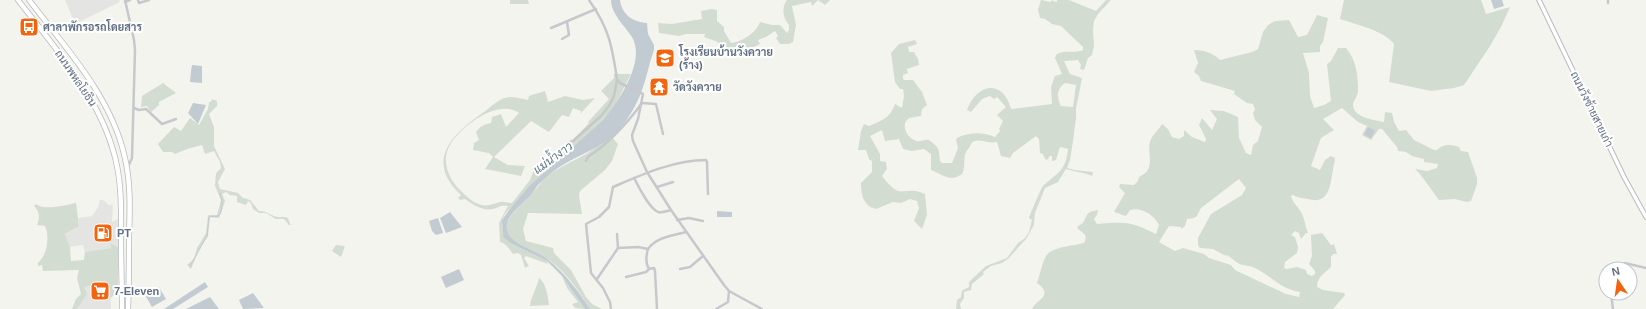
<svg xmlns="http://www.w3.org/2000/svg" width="1646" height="309" viewBox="0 0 1646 309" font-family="Arial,Sarabun,sans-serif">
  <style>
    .built { fill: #e4e5e3 }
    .green { fill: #d3dcd0; fill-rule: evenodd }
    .water { fill: #c2cbd1 }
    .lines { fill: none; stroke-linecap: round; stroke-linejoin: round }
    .stream { stroke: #c2cbd1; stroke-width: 1 }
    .secondary-casing { stroke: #b7bbc1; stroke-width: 5.5 }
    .highway-casing { stroke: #b7babd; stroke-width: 6 }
    .street { stroke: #c6c8cc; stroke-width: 2.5 }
    .secondary { stroke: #fff; stroke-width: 3.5 }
    .highway { stroke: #fff; stroke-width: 4.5 }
    .labels { text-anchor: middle; stroke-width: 4; stroke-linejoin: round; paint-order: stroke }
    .poi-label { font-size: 11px; font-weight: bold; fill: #606f84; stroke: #fff; text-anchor: start }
    .street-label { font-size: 11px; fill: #606f84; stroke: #fff }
    .water-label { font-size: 12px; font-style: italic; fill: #607889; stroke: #fff }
  </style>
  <rect width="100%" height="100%" fill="#f4f4ef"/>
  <g class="built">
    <path d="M65,0H119L120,2L75,24Z"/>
    <path d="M100,200H103L109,205L113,204L112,222L118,219V247L112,243L111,248L85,252L83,245L70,247L65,234L79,226L78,218L92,216L98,207Z"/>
    <path d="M101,283L110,288L111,309H77L86,294L83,287Z"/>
  </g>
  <g class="green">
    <path d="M510,0H528L529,4H510Z"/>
    <path d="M787,0H830L825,5L818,0L812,6L811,2L792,6L796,25L793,42L789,44H780L776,38L778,36L775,31L766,37L758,40L760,44C744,52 737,55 719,51L718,42L704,37L705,34H686L679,36L659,33L658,23L672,24L702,19L701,11L712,9L717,10V21L724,27V31L731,43C742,42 756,33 760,22L772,25H780L787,33L789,30V25C783,18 781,8 787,0Z"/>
    <path d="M1041,0L1050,2L1053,0V1L1057,2V0H1069L1096,11L1106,0H1111L1098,14L1094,21L1093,29L1094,46L1092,55L1088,58L1084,70L1080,69L1081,65L1078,60L1064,61L1070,74L1082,78L1076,109V118L1073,141L1070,160L1067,168L1075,170L1093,172L1092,176C1084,172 1075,172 1066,169L1058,182L1045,188L1035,213L1034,225L1026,239L1008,259L1002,263L991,266L983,272L984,274L972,284L971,290L964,292V298L960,304L961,309H956L957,300L961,297C962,287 963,291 969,287V282L986,266L1007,258L1018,243L1025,238L1029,232L1032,220L1029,218C1030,215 1041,188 1043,186C1057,173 1066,171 1068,149L1060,147L1056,160L1052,161V156H1050L1047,160L1045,159L1043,154L1040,153L1039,139L1036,136L1013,153L1010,158L1001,156L997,142C989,144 981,139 975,141C971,142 971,145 969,148C961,156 967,165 962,174C949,183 943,174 931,170V154L924,149L912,151L903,149L899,139L885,141L882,130L870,136L880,154V161L886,162L887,169L882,176C886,181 891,187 896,190C903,194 912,187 925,194L927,215L922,229L914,221L919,208L917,201L910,199L901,203L893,202L876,209C863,206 861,194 861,183L872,172V161L869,159L866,150H858L861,131L864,124L869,126C883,120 890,118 895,104L902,108L904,96L903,89H900L895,82L891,53L899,44L915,40L917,44L908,47L909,52H914L918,59L919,65L907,69L908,73L903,75V79L904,80H913L922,92L927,105L922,109L921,116C917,117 911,117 908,119C900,126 908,139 917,141C921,142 925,139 929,140C940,148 939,149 940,161L942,163H952L958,148L956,140L957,138C969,132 983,132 995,137L1000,131L999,129L1003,121L997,115L1006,107L997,97L994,99L990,96L982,99L971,112L967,110C977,83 1003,79 1011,109L1052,104L1051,87L1055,76L1062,74L1055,58L1056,55C1062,49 1074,54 1083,50V47L1061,26L1052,24L1045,19L1040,18L1038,10ZM1065,83L1076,85L1073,107L1061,106C1057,98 1056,89 1065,83Z"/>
    <path d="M1344,0H1481L1486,14L1510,7L1502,25L1490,46L1464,85L1454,88L1431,91L1389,82L1394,44C1385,31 1355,24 1340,19Z"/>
    <path d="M1317,15L1328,18L1323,42L1320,46V52L1303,53L1309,73L1310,96L1314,108L1324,105L1331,101L1327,64L1331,61L1338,48H1346C1357,61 1358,76 1358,92C1357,97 1354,100 1353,104C1353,118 1374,120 1384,122L1385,112L1392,113L1394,122L1399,131L1406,130L1414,140L1434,150H1437C1442,144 1452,144 1459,147L1461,151L1468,152L1477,178V184L1471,201L1467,202L1455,199L1439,200L1420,174L1415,169L1427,171L1437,168L1438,164L1424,162V159L1412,156L1406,152L1398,151L1397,147L1382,129H1379L1371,140L1362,135L1367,126L1358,122L1342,108L1323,119L1334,130L1321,138L1311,166L1320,170L1325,160L1331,156L1335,158C1335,163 1333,166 1333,170C1330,186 1329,205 1308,199C1302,198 1298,198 1293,195L1291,196C1293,204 1299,207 1302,214C1305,220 1305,226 1308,233H1306L1301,239L1299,233L1295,231L1291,235L1295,237L1298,247L1297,253L1285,262L1284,268L1287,269L1297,267L1306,270L1307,274L1312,276L1315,274V271L1309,264L1312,256L1311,235L1322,233L1331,245L1334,244L1337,254H1333L1331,257V267C1325,273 1317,277 1317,287L1323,290L1344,293L1345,295L1333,309H1032C1035,300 1055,296 1037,283C1040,275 1042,263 1046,256C1053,246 1074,246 1084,243C1089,234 1082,233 1077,228L1078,226L1083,223C1088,214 1086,212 1098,210L1097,215L1094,219L1097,224C1111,223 1127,221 1141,227C1146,229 1151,232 1156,234L1159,225C1154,215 1141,207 1130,210L1126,216L1114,212L1125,193L1119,187L1120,184L1134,185L1138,181L1139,177C1158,169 1145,152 1151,139C1154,133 1159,130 1162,124L1168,129L1172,137L1179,139L1184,136V130L1192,137L1205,142L1206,139L1199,125L1202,118L1212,130L1217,119L1210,110L1224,111L1238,117L1239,138L1246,153L1251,155L1253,145L1258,141L1262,127L1255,120L1253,113L1255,109L1253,104L1247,103L1234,94L1235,91L1201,81L1199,76L1194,72L1198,63L1194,50C1204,50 1213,53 1220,60L1252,52L1258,49L1263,32L1268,25L1275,21L1289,20L1298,37L1307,35ZM1239,179L1246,188L1242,195L1211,214L1198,238V245L1200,248L1213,249L1226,256L1227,255C1232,258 1237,264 1243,265C1247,266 1251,266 1255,268C1271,276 1281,289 1300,292L1299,297L1286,294L1235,270L1231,265L1209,258L1204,254L1183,248L1175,251L1159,242L1169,226L1181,227V229L1185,226L1187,219L1194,218L1197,216L1201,208Z"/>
    <path d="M614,74H631L614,107L604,119L529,186L505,214L502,220L503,237L510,243L547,261L548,264L526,256L524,258L529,266L525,268L521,255L518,253L513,254C509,249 507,244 500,242L499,223L508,206C497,205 500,208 493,209C483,211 473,205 465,199L460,200L458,198L461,195C424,161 452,134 484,112C491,107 500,97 510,97C516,97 523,99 528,100L529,96L545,91L548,102L565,96L583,100L595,98L580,114L581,111L573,108L569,117L562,115L549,132L531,121L494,157L508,165L525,166L521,176L485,169L493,157L489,153L473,150L474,143L479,140L476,132C480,126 485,124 491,123L492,117L501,114L506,127L519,113C498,98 461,126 450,145C441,159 448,179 460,190C466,196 473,203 482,205C489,207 494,203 500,202C504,201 508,203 512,203L530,180L534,170C547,171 559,153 568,145L567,142L573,140L589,123L588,122L609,99L601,91L614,78Z"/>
    <path d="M163,83L176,93L159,102V105L151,112L147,106L141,107L142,96Z"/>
    <path d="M212,99L217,101V106L209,114L214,127V146L225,169L218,182L220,189L238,193L243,198C253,199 253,205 259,211C268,211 271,216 278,217C282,218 283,216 288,218L290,224H292L289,225L284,219H276L266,213H259L253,209L251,203L248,201L246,205L237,202V196L230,195L226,192L222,194L225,201L220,216L219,218L210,217L208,236L199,250L191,269L187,265L194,259L197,248L206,233L208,216L209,215H217L221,200L215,186L216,173L221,168L220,162L214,151L205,154L202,145L187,149L175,154L172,152H163L158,144L174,127L181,131L190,118L199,125L208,109L209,102H211Z"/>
    <path d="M611,136L618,144L612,161L605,170L580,191L579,195L582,214L528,213L523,229L526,241L553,248L554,253L571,270L586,297L592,304L602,309H590C577,288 563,268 542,255C533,249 520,246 512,239C495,223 520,208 529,197C536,190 541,181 549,175C561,166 574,161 586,154C595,148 603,142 611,136Z"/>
    <path d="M76,203L79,226L65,234L70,247L71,261L84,260L85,252L111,248V243L118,247V289L116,294L110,298V288H105L101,283L84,287L87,294L77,309H72L76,299L81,294L77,278L79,270L43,271L42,265L38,266V263C47,255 50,237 45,226L37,225C40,218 40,212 34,206L36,204C44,211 66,205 76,203Z"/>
    <path d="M336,245L345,246L341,257L332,251Z"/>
    <path d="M562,276L585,309L575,308L572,304L578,302L567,288Z"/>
    <path d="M539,278C546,283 548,296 549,305L530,306C531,296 537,288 539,278Z"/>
  </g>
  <g class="water">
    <path d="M611,0H620C622,15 633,22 647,23L648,34L654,45V50C649,63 647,77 642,90C637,105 627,121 617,132C600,149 577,155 558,168C551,173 545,178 539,184C535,188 533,194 528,198C519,208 500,219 509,235C514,244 535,250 545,257C564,272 577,289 590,309H585L562,276L547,261L510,243L503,237L502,220L512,206L529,186L604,119C619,101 646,61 632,37C625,26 611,14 611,0Z"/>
    <path d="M1491,0H1502L1504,6L1494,9Z"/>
    <path d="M192,65L202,66V83L190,82L191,71Z"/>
    <path d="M193,103L206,105L198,124L188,113Z"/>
    <path d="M1368,127L1375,131L1371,138L1364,135Z"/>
    <path d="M717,211L732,212V217H717Z"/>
    <path d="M450,212L462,227L446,233L440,218Z"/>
    <path d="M438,218L443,233L436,235L432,231L429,221Z"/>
    <path d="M459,269L464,280L446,288L441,277Z"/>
    <path d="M205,282L208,287L173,309H164Z"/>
    <path d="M159,287L166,299L152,307L145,295Z"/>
    <path d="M253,293L264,308L243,309L239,300Z"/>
    <path d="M210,297L219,309H186Z"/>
  </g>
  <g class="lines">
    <path class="stream" d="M190,266L207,236L209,217C211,216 216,217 218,216C224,211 222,199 220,193"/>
    <defs>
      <path id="secondary" d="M1539,0L1624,177L1646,217"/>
      <g id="highway">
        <path d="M18,0C57,51 104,101 117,166C122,191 121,217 121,242C121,264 122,287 122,309"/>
        <path d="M29,0C65,47 110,95 124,154C131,181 130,209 129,236C129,260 129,285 128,309"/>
      </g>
    </defs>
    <use href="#secondary" class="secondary-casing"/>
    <use href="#highway" class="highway-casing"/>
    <g class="street">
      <path d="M125,0L134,40L135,50L132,158L127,169"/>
      <path d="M138,0L139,3L149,0"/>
      <path d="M589,0C609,28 612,46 617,79L620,83L643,94L638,119L632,135L633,141L647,172L671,210L724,285L729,291L762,309"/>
      <path d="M1608,0V3"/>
      <path d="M125,2L130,0"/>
      <path d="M551,28L596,9"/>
      <path d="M562,39L569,35L567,22"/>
      <path d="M134,108L139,110L146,109L162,124L176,119"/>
      <path d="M567,143L573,141L601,116L609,106L614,96L617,80"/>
      <path d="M586,161L588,157C610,142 626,125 642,103L656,104L663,134"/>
      <path d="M634,178C639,187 648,207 658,212C662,213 667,211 671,210"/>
      <path d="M657,187L673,182"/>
      <path d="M677,220L689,218L703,221"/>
      <path d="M618,248L638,247L648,249C646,256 645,263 649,269L654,268L655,271L657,309"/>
      <path d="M648,249C656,237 672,236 686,232"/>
      <path d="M680,269L690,267L703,256"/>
      <path d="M1614,269L1625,263L1646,268"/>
      <path d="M626,277L646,272L649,269"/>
      <path d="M597,279L618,248L617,234"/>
      <path d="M1611,293L1613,309"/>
      <path d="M611,309L610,302L603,288L591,273L586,224L599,217L609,207L613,187C641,175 674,160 706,160L707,162L708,194"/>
      <path d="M716,309L728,302L729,291"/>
    </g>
    <use href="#secondary" class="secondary"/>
    <use href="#highway" class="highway"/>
  </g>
  <defs>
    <symbol id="bus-square" viewBox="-11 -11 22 22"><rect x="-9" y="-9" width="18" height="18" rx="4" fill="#f4640f" stroke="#fff"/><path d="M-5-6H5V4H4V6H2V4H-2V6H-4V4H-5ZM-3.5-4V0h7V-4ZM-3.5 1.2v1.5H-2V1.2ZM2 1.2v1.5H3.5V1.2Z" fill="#fff"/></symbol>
    <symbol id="school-square" viewBox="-11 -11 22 22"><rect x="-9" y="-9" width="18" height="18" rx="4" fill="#f4640f" stroke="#fff"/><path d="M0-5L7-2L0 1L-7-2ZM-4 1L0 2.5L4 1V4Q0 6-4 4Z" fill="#fff"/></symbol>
    <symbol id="temple-square" viewBox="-11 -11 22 22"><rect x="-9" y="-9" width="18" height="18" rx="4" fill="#f4640f" stroke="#fff"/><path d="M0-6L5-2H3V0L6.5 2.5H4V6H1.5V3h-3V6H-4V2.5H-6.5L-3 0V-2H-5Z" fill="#fff"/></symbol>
    <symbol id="fuel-square" viewBox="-11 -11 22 22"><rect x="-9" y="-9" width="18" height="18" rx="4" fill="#f4640f" stroke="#fff"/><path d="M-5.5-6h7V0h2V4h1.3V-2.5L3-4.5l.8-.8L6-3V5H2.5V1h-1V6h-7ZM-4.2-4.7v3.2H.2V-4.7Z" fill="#fff"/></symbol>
    <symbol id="supermarket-square" viewBox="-11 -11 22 22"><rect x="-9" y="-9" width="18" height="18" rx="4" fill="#f4640f" stroke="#fff"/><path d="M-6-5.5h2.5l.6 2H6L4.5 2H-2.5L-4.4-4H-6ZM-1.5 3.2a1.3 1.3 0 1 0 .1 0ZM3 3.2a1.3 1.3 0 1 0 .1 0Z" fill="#fff"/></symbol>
  </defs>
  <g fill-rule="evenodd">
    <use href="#bus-square" x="18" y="16" width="22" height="22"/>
    <use href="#school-square" x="654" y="47" width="22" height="22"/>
    <use href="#temple-square" x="648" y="76" width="22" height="22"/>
    <use href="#fuel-square" x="92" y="222" width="22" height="22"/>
    <use href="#supermarket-square" x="89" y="280" width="22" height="22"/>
  </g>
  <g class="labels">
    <g class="poi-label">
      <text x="43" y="31">ศาลาพักรอรถโดยสาร</text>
      <text x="679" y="56">โรงเรียนบ้านวังควาย<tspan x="679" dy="13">(ร้าง)</tspan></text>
      <text x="673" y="91">วัดวังควาย</text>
      <text x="117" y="237">PT</text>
      <text x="114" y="295">7-Eleven</text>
    </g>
    <g class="street-label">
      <text transform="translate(76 78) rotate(56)" y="4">ถนนพหลโยธิน</text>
      <text transform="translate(1592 109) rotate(64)" y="4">ถนนวังซ้ายสายเก่า</text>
    </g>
    <g class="water-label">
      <text transform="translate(553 158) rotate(-36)" y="4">แม่น้ำงาว</text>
    </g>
  </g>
  <g transform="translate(1618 281) rotate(347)"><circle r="19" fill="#ffffff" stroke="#bfc5ce"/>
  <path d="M0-3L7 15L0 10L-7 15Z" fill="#f4640f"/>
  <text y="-6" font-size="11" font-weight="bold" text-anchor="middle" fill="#606f84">N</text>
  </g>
</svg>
